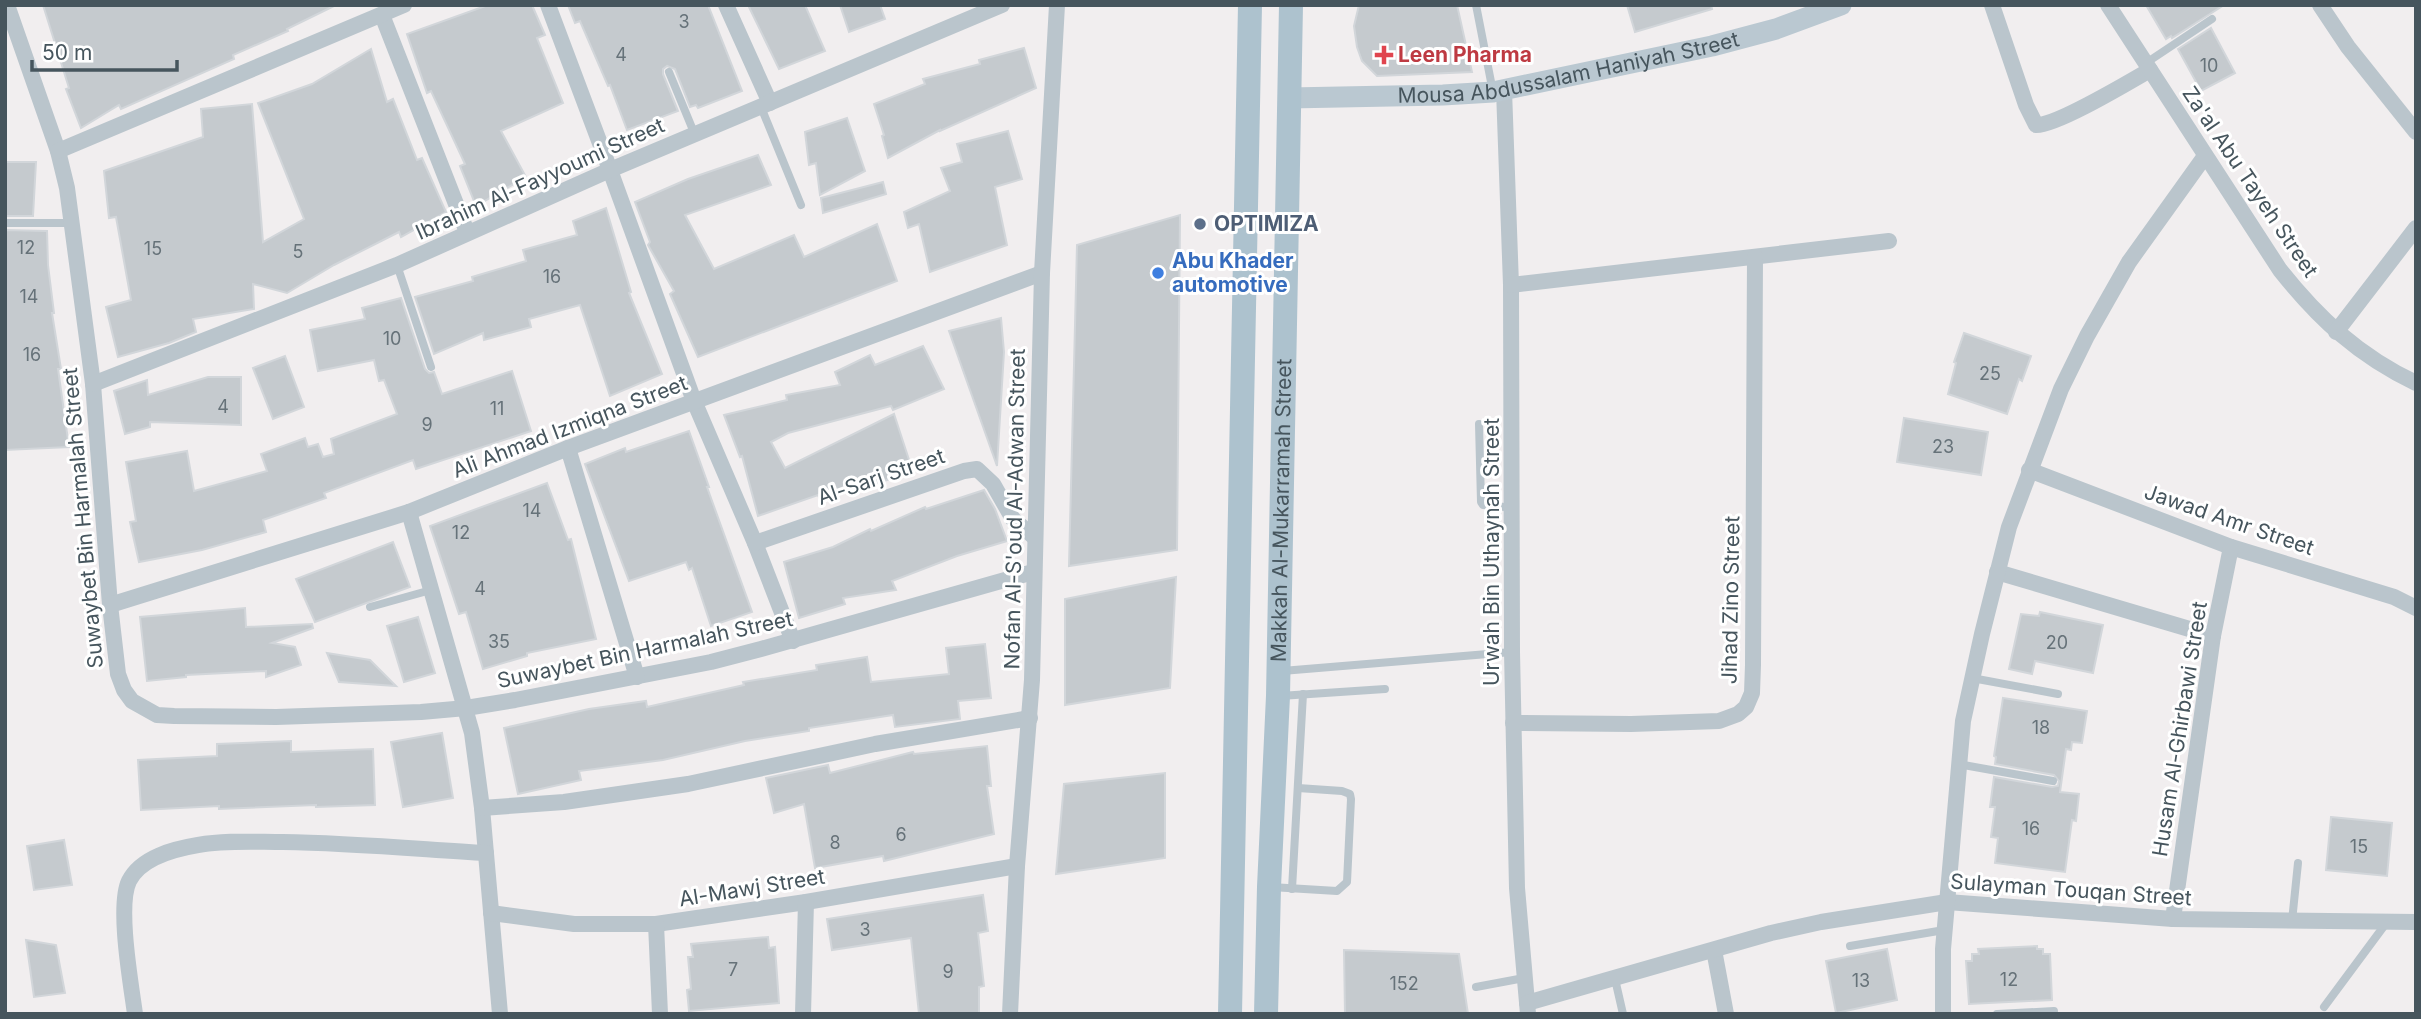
<svg xmlns="http://www.w3.org/2000/svg" width="2421" height="1019" viewBox="0 0 2421 1019" font-family="Inter,sans-serif">
  <style>
    .building { fill: #c5cace; stroke: #d2d6da; stroke-width: 2 }
    .lines { fill: none; stroke-linecap: round; stroke-linejoin: round }
    .lane { stroke: #bac5cc; stroke-width: 8 }
    .street { stroke: #bac5cc; stroke-width: 16 }
    .secondary { stroke: #bac8d1; stroke-width: 21 }
    .primary { stroke: #adc2ce; stroke-width: 24 }
    .health-dot { fill: #e0444e; stroke: #fff; stroke-width: 2.5 }
    .service-dot { fill: #5c6f8a; stroke: #fff; stroke-width: 2.5 }
    .shop-dot { fill: #3f7fe0; stroke: #fff; stroke-width: 2.5 }
    .labels { text-anchor: middle; stroke-width: 6; stroke-linejoin: round; paint-order: stroke }
    .number-label { font-size: 18px; fill: #667279 }
    .health-label { font-size: 21px; font-weight: bold; fill: #be3a42; stroke: #fff; text-anchor: start }
    .street-label { font-size: 21px; fill: #46555d; stroke: #fff }
    .service-label { font-size: 21px; font-weight: bold; fill: #4e5e75; stroke: #fff; text-anchor: start }
    .shop-label { font-size: 21px; font-weight: bold; fill: #366cbe; stroke: #fff; text-anchor: start }
  </style>
  <rect width="100%" height="100%" fill="#f1eeef"/>
  <g class="building">
    <path d="M43,5H336L287,29L288,31L233,55L234,59L121,109L119,105L81,128L66,89L69,88Z"/>
    <path d="M488,5H532L545,35L537,38L563,103L501,131L526,177L476,206L460,166L465,164L431,91L427,93L407,34Z"/>
    <path d="M568,5H708L742,91L698,108L696,105L690,107L675,69L667,66L663,69V74L678,111L627,130L610,85L608,86L580,21L575,23Z"/>
    <path d="M748,5H805L825,51L779,69Z"/>
    <path d="M840,5H880L885,19L849,32Z"/>
    <path d="M1359,5H1457L1472,72L1377,76L1362,61L1357,47L1354,26Z"/>
    <path d="M1627,5H1711L1712,9L1635,32Z"/>
    <path d="M2146,5H2224L2172,38L2171,36L2166,39Z"/>
    <path d="M2211,28L2235,73L2201,91L2178,49Z"/>
    <path d="M1024,48L1036,88L940,131V130L888,158L882,136L884,135L874,104L925,84L923,79L980,64L979,60Z"/>
    <path d="M371,49L387,102L393,99L417,160L422,158L446,212L401,237L399,232L334,265L287,293L253,284L254,309L193,319L196,332L169,343L118,357L106,307L131,300L116,217L109,218L104,171L203,137L201,109L252,104L263,242L304,219L258,103L312,84Z"/>
    <path d="M847,118L865,171L820,195L816,163L809,165L805,132Z"/>
    <path d="M1008,131L1022,179L995,187L1007,245L930,272L919,224L908,228L904,212L950,191L941,168L962,162L957,144Z"/>
    <path d="M758,155L771,185L685,215L714,269L794,235L804,257L877,224L897,281L698,357L670,294L674,291L648,245L650,242L635,202L688,179Z"/>
    <path d="M5,162H36L33,216H5Z"/>
    <path d="M883,182L886,194L823,213L821,198Z"/>
    <path d="M606,208L631,292L629,293L662,374L610,396L580,305L529,319L531,327L484,340L483,333L434,354L415,297L473,281L472,277L526,261L523,250L577,235L573,221Z"/>
    <path d="M1180,215L1177,550L1069,566L1077,245Z"/>
    <path d="M5,230L47,231L48,265L54,313H52L61,369H58L69,447L5,450Z"/>
    <path d="M401,298L425,369L429,373L434,372L442,394L512,371L531,431L416,469L413,460L324,493L326,498L263,520L266,532L202,550L139,562L130,522L136,521L126,462L187,451L194,491L267,471L261,454L305,438L308,447L318,444L323,457L334,454L331,439L397,414L384,380L379,381L374,360L318,371L310,330L365,319L362,308Z"/>
    <path d="M1001,318L1004,352L997,466L949,331Z"/>
    <path d="M1964,333L2031,356L2022,381L2019,379L2007,414L1948,394L1956,363L1954,362Z"/>
    <path d="M923,346L944,389L893,410L891,406L788,433L771,442L785,468L894,414L913,472L871,485L870,483L821,502L818,495L758,516L742,456L740,457L724,415L787,400L786,395L840,385L835,372L870,355L875,365Z"/>
    <path d="M285,356L304,407L273,419L253,368Z"/>
    <path d="M208,377H241V425L150,422V427L125,434L114,391L147,380L148,395Z"/>
    <path d="M1904,418L1988,432L1981,475L1897,462Z"/>
    <path d="M689,431L709,487H707L752,612L711,626L692,568L689,570L686,562L629,581L585,464L625,448L626,452Z"/>
    <path d="M547,483L568,540L571,539L596,639L527,653V656L483,669L466,612L459,614L430,526Z"/>
    <path d="M984,490L995,509L1007,541L957,556L892,581L896,590L843,598L845,604L799,618L784,562L833,547L870,529L871,531L925,507L926,509Z"/>
    <path d="M393,542L410,587L315,622L296,579Z"/>
    <path d="M1176,577L1170,688L1065,705V599Z"/>
    <path d="M245,608L246,627L312,624L313,628L272,643L295,647L301,665L266,677V671L186,675V677L147,681L140,617Z"/>
    <path d="M2040,612L2103,625L2093,673L2035,661L2032,674L2009,669L2021,614L2039,616Z"/>
    <path d="M418,617L435,673L404,682L387,626Z"/>
    <path d="M985,644L991,698L958,701L960,719L895,727L893,715L809,728V731L745,741L663,760L579,771L581,780L518,794L504,728L589,709L646,701L647,707L744,685L743,682L817,670L816,665L867,657L871,682L949,674L946,648Z"/>
    <path d="M327,653L370,660L396,686L339,682Z"/>
    <path d="M2003,698L2087,711L2082,743L2072,742L2071,750L2066,749L2060,792L2079,794L2076,821L2072,820L2065,872L1995,863L1998,838L1991,837L1995,807H1990L1994,777L2052,787L2058,786L2059,781L2054,775L1995,764L1996,757L1994,756Z"/>
    <path d="M442,733L453,798L403,807L391,742Z"/>
    <path d="M291,741V752L373,749L375,805L316,807V805L219,809V806L141,810L138,760L217,756V744Z"/>
    <path d="M987,746L991,786H987L994,834L884,861L883,856L815,868L804,804L774,813L766,778L828,765L830,773L913,752L914,754Z"/>
    <path d="M1165,773V858L1056,874L1064,784Z"/>
    <path d="M2331,817L2392,823L2387,876L2326,870Z"/>
    <path d="M64,840L72,885L34,890L27,846Z"/>
    <path d="M983,895L988,931L978,933L984,986L979,987V1014H919L911,938L832,950L827,919Z"/>
    <path d="M768,937L769,948L775,947L779,1003L689,1011L687,990L691,989L688,957H693L691,944Z"/>
    <path d="M26,940L56,945L65,993L34,997Z"/>
    <path d="M2037,946V949H2043V954H2050L2052,1000L1969,1004L1966,961H1972V954H1979L1978,949Z"/>
    <path d="M1887,949L1897,1000L1836,1013L1826,961Z"/>
    <path d="M1344,950L1459,954L1468,1014H1345Z"/>
  </g>
  <g class="lines">
    <g class="lane">
      <path d="M1476,5L1493,92"/>
      <path d="M2146,63L2212,19"/>
      <path d="M669,72L695,135"/>
      <path d="M761,107L801,205"/>
      <path d="M5,223H71"/>
      <path d="M397,265L431,367"/>
      <path d="M1479,424L1481,502L1483,505L1505,507L1511,505"/>
      <path d="M370,607L431,590"/>
      <path d="M1282,671L1512,652"/>
      <path d="M1972,678L2058,694"/>
      <path d="M1280,696L1385,689"/>
      <path d="M1958,764L2053,781"/>
      <path d="M1271,887L1337,891L1347,882L1351,799L1350,794L1342,791L1298,788"/>
      <path d="M1292,889L1303,694"/>
      <path d="M2292,921L2298,863"/>
      <path d="M1850,946L1944,930"/>
      <path d="M1615,979L1623,1014"/>
      <path d="M1476,987L1524,978"/>
      <path d="M2324,1007L2387,922"/>
      <path d="M1997,1014L2054,1011"/>
    </g>
    <g class="street">
      <path d="M7,5L58,151L67,188L93,384L110,605L118,674L124,690L132,701L157,715L174,716L276,717L421,712L466,708L515,700L711,662L761,649L1033,572"/>
      <path d="M548,5L610,170L694,401L755,543L793,641"/>
      <path d="M726,5L770,103"/>
      <path d="M1992,5L2026,105L2036,125C2056,126 2129,82 2150,70"/>
      <path d="M2108,5L2280,270C2319,319 2359,356 2416,383"/>
      <path d="M2320,5L2348,47L2416,132"/>
      <path d="M382,15L467,232"/>
      <path d="M1504,90L1511,285L1512,652L1517,888L1528,1014"/>
      <path d="M58,151L404,5"/>
      <path d="M1511,285L1889,241"/>
      <path d="M2336,332L2416,228"/>
      <path d="M93,384L397,265L610,170L1002,5"/>
      <path d="M568,448L637,677"/>
      <path d="M2029,470L2231,547L2394,597L2416,608"/>
      <path d="M409,512L472,733L482,808L500,1014"/>
      <path d="M755,543L964,471L977,469L993,484L1013,519L1034,537"/>
      <path d="M1997,572L2213,636"/>
      <path d="M110,605L409,512L568,448L1042,273"/>
      <path d="M1513,723L1631,724L1719,721L1738,714L1746,707L1752,693L1753,665L1755,257"/>
      <path d="M482,808L564,802L688,784L875,744L1030,718"/>
      <path d="M491,913L574,924H656L806,902L1017,866"/>
      <path d="M2173,919L2213,636L2231,547"/>
      <path d="M656,924L660,1014"/>
      <path d="M1714,950L1726,1014"/>
      <path d="M1527,1003L1771,933L1821,922L1947,902L2173,919L2416,922"/>
      <path d="M135,1014C131,984 117,906 129,881C141,857 174,849 198,845C225,840 255,842 283,842C351,843 418,849 486,853"/>
      <path d="M803,1014L806,902"/>
      <path d="M1010,1014L1017,866L1032,680L1042,273L1057,5"/>
      <path d="M1943,1014V949L1963,721L1982,634L2009,527L2061,389L2087,336L2129,262L2205,156"/>
    </g>
    <path class="secondary" id="s1" d="M1289,98L1443,95L1493,92L1712,46L1776,29L1841,5"/>
    <g class="primary">
      <path d="M1230,1014L1250,5"/>
      <path id="s2" d="M1266,1014L1269,887L1278,696L1291,5"/>
    </g>
  </g>
  <path class="health-dot" d="M1380.5 44.5h7v7h7v7h-7v7h-7v-7h-7v-7h7z"/>
  <circle class="service-dot" cx="1200" cy="224" r="7"/>
  <circle class="shop-dot" cx="1158" cy="273" r="7"/>
  <g class="labels">
    <g class="number-label">
      <text x="684" y="28">3</text>
      <text x="621" y="61">4</text>
      <text x="2209" y="72">10</text>
      <text x="26" y="254">12</text>
      <text x="153" y="255">15</text>
      <text x="298" y="258">5</text>
      <text x="552" y="283">16</text>
      <text x="29" y="303">14</text>
      <text x="392" y="345">10</text>
      <text x="32" y="361">16</text>
      <text x="1990" y="380">25</text>
      <text x="223" y="413">4</text>
      <text x="497" y="415">11</text>
      <text x="427" y="431">9</text>
      <text x="1943" y="453">23</text>
      <text x="532" y="517">14</text>
      <text x="461" y="539">12</text>
      <text x="480" y="595">4</text>
      <text x="499" y="648">35</text>
      <text x="2057" y="649">20</text>
      <text x="2041" y="734">18</text>
      <text x="2031" y="835">16</text>
      <text x="901" y="841">6</text>
      <text x="835" y="849">8</text>
      <text x="2359" y="853">15</text>
      <text x="865" y="936">3</text>
      <text x="733" y="976">7</text>
      <text x="948" y="978">9</text>
      <text x="2009" y="986">12</text>
      <text x="1861" y="987">13</text>
      <text x="1404" y="990">152</text>
    </g>
    <g class="health-label">
      <text x="1398" y="62">Leen Pharma</text>
    </g>
    <g class="street-label">
      <text dy="7" stroke="none"><textPath href="#s1" startOffset="282">Mousa Abdussalam Haniyah Street</textPath></text>
      <text transform="translate(540 179) rotate(-24)" y="7">Ibrahim Al-Fayyoumi Street</text>
      <text transform="translate(2250 182) rotate(56)" y="7">Za'al Abu Tayeh Street</text>
      <text transform="translate(570 427) rotate(-21)" y="7">Ali Ahmad Izmiqna Street</text>
      <text transform="translate(881 477) rotate(-19)" y="7">Al-Sarj Street</text>
      <text transform="translate(1015 509) rotate(-89)" y="7">Nofan Al-S'oud Al-Adwan Street</text>
      <text dy="7" stroke="none"><textPath href="#s2" startOffset="504">Makkah Al-Mukarramah Street</textPath></text>
      <text transform="translate(83 518) rotate(-95)" y="7">Suwaybet Bin Harmalah Street</text>
      <text transform="translate(2229 520) rotate(19)" y="7">Jawad Amr Street</text>
      <text transform="translate(1492 552) rotate(-90)" y="7">Urwah Bin Uthaynah Street</text>
      <text transform="translate(1731 600) rotate(-89)" y="7">Jihad Zino Street</text>
      <text transform="translate(645 650) rotate(-12)" y="7">Suwaybet Bin Harmalah Street</text>
      <text transform="translate(2180 729) rotate(-81)" y="7">Husam Al-Ghirbawi Street</text>
      <text transform="translate(752 888) rotate(-9)" y="7">Al-Mawj Street</text>
      <text transform="translate(2071 890) rotate(4)" y="7">Sulayman Touqan Street</text>
    </g>
    <g class="service-label">
      <text x="1214" y="231">OPTIMIZA</text>
    </g>
    <g class="shop-label">
      <text x="1172" y="268">Abu Khader<tspan x="1172" dy="24">automotive</tspan></text>
    </g>
  </g>
  <rect width="2421" height="1019" fill="none" stroke="#46555d" stroke-width="14"/>
  <path d="M32 60v10h145v-10" fill="none" stroke="#46555d" stroke-width="3.5"/>
  <text x="42" y="60" font-size="21" fill="#46555d" stroke="#ffffff" stroke-width="5" paint-order="stroke">50 m</text>
</svg>
